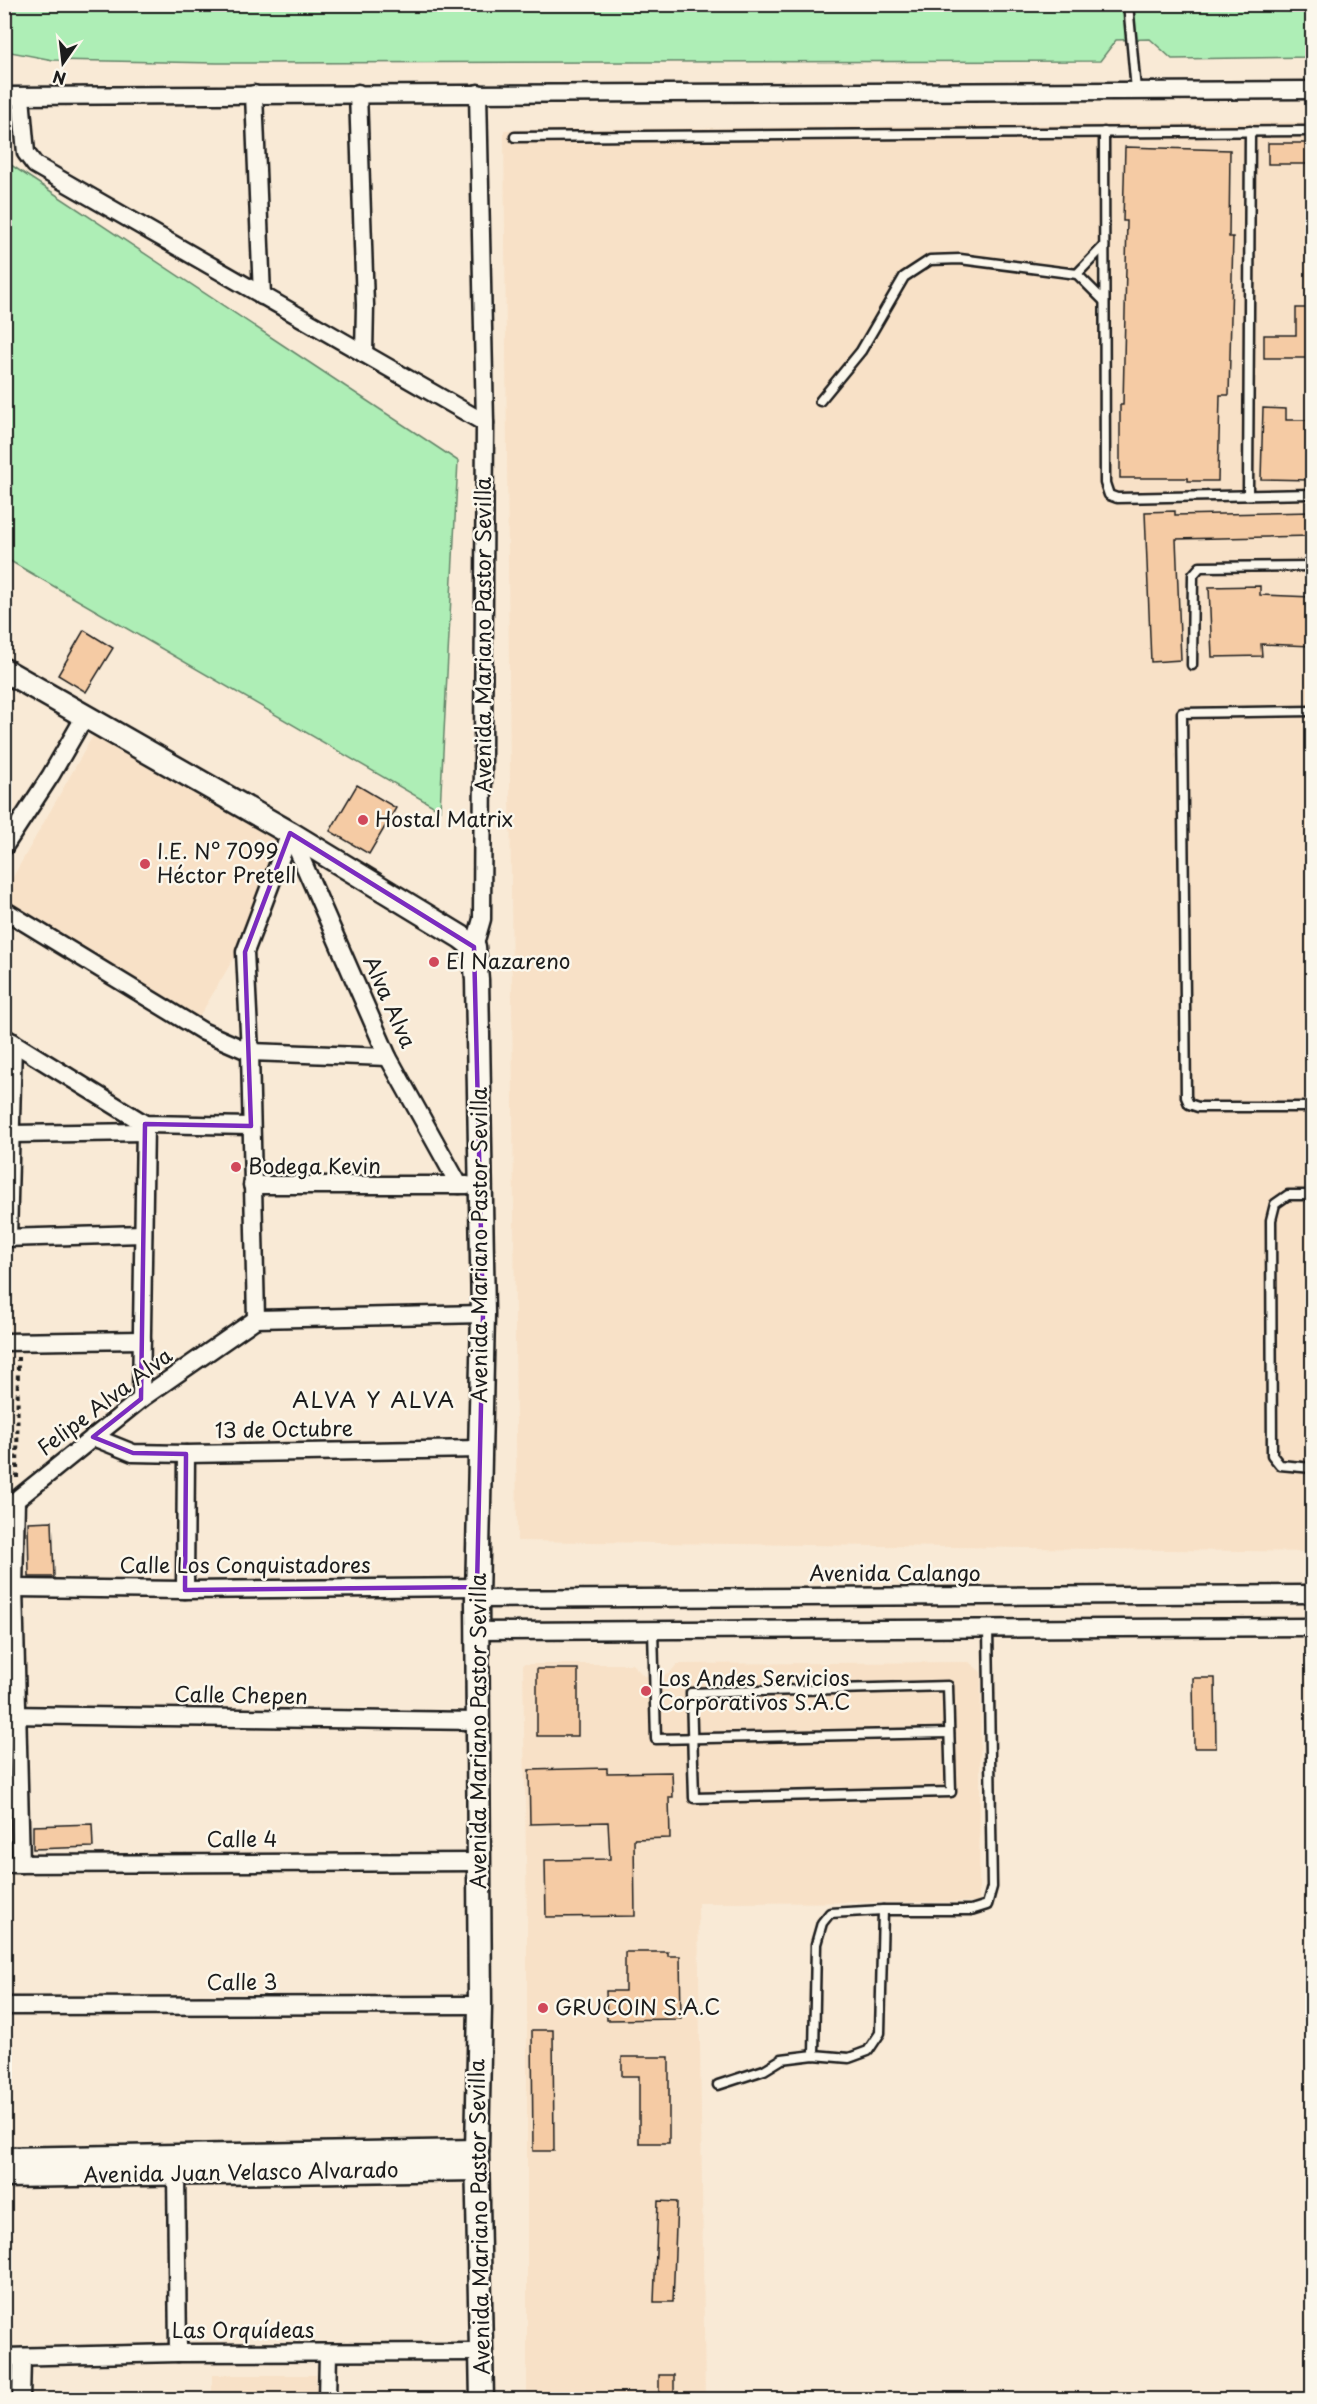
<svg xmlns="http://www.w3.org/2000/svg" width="1317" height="2404" viewBox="0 0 1317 2404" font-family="'Playpen Sans',sans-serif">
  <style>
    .built { fill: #f8e1c7 }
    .green { fill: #aeeeb6; stroke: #658569; stroke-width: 1.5 }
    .building { fill: #f5cba4; stroke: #1c1c1c; stroke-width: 1.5 }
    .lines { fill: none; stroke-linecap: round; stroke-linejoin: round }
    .lane-casing { stroke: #1c1c1c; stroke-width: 13 }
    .street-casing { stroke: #1c1c1c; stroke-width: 21 }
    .secondary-casing { stroke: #1c1c1c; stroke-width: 27 }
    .path { stroke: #1c1c1c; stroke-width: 4; stroke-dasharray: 4.5 4.5; stroke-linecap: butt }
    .lane { stroke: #fbf7ec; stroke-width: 8 }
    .street { stroke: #fbf7ec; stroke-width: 16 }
    .secondary { stroke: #fbf7ec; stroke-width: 22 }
    .marked { fill: none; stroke: #7b2cbf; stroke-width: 4.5; stroke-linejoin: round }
    .poi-dot { fill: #d1495b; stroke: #fbf7ec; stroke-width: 2 }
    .labels { text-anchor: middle; stroke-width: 5; stroke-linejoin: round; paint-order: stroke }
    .street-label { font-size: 21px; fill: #1c1c1c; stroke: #fbf7ec }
    .poi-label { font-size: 21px; fill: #1c1c1c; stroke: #fbf7ec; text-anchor: start }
    .neighbourhood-label { font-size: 22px; letter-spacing: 1.5px; fill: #1c1c1c; stroke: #fbf7ec }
  </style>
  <rect width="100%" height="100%" fill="#f9ead6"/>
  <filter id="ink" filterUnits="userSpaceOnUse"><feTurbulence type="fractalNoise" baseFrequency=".0167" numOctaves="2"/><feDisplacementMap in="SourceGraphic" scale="12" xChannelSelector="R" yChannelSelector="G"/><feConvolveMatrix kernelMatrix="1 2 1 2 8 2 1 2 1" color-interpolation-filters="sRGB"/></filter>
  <g filter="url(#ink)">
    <g class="built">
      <path d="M1312,122V1552L517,1541L504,130Z"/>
      <path d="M95,732L280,837L235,956L198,1019L5,903V891Z"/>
      <path d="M969,1662L981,1672L979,1902L698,1903L705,2399H527V1922L523,1664H632L644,1676L669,1674L677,1664Z"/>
      <path d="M212,2375H316L317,2399H212Z"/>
    </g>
    <g class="green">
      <path d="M1312,4V57L1172,59L1150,39L1116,40L1100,61L217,63L53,60L5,51L4,5Z"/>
      <path d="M5,161L458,461L440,810L5,558Z"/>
    </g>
    <g class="building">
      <rect x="1268" y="143" width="44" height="21"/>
      <path d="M1125,147L1230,150L1229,237H1233L1229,395H1220L1218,481H1188V478H1120V405H1123L1127,221H1123Z"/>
      <path d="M1296,308H1312V358H1264V335H1296Z"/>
      <path d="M1263,408L1286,409V420H1312V480L1261,479Z"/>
      <path d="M1175,511V515L1312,512V536L1176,539L1181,660L1151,662L1145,512Z"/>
      <path d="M1260,586V595L1312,597V646L1261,644L1262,656L1212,657L1209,587Z"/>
      <path d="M84,630L113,648L86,692L58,675Z"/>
      <path d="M357,785L396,808L369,854L330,831Z"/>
      <path d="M52,1521L54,1577H29L28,1522Z"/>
      <rect x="537" y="1669" width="41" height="67"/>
      <path d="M1193,1678H1215L1216,1748H1194Z"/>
      <path d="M607,1768V1773L672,1772L673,1797H669L670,1838L634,1839L635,1916L546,1917L545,1860L610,1859L608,1822L530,1824L529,1770Z"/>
      <path d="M92,1824L93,1847L33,1849V1826Z"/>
      <path d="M625,1952H668V1956H680L681,2019L607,2020L606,1991H625Z"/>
      <path d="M532,2030H553L554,2151H533Z"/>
      <path d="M622,2057H669V2143H639V2076H622Z"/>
      <path d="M658,2201L677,2202L673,2302H654Z"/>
      <rect x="659" y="2375" width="15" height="25"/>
    </g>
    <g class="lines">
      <defs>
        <g id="lane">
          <path d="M93,4H141"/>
          <path d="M1128,4L1136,90"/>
          <path d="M1104,132L1105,483L1109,495L1117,498L1312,494"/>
          <path d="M515,137L1312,131"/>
          <path d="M1077,274L1104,246"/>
          <path d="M820,401L861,351L904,277L930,260L960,259L1077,274L1104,301"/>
          <path d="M1248,494L1250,131"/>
          <path d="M1192,665L1193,575L1200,567L1312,566"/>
          <path d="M1312,711L1182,713L1186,1097L1189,1104L1198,1107H1312"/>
          <path d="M1312,1195H1288L1275,1204L1271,1220L1272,1455L1280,1465L1312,1468"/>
          <path d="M653,1630L656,1739L949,1733"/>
          <path d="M948,1686L951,1792L694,1798L691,1693Z"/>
          <path d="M814,2055L816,1944L822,1923L830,1913L883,1910H971L987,1905L992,1887L988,1628"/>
          <path d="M718,2085L764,2070L782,2059L814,2055L849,2058L868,2051L880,2033L883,1910"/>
        </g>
        <g id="street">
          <path d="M358,93L365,305L364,354"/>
          <path d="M254,94L262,296"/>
          <path d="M4,96L1312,90"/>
          <path d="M21,97L26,153L35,165L485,423"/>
          <path d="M290,833L388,1057L459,1185"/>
          <path d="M4,847L51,775L85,716"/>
          <path d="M4,910L204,1032L250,1052L388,1057"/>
          <path d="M474,947L482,919L485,423L478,93"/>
          <path d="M4,1037L145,1124L251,1126"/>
          <path d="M11,1134L145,1132"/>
          <path d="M252,1185H467"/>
          <path d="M4,1238L143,1234"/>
          <path d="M8,1238L13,1042"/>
          <path d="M256,1319L250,1052L245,952L290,833"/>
          <path d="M256,1319L483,1314"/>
          <path d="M4,1342L142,1340"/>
          <path d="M141,1399L145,1124"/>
          <path d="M93,1437L133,1453L186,1454L480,1449"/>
          <path d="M14,1588L185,1590L477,1587"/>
          <path d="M185,1590L186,1454"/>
          <path d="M477,1599L1312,1594"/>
          <path d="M477,1631L1312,1627"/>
          <path d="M4,1715L478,1721"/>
          <path d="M4,1864L480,1862"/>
          <path d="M21,1864L14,1588L16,1500L141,1399L256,1319"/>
          <path d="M4,2006L480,2005"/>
          <path d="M176,2173L178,2353"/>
          <path d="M4,2357L178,2353L482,2352"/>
          <path d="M21,2400L22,2357"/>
          <path d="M327,2400L328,2353"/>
        </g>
        <g id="secondary">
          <path d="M4,670L290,833L461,937L474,947L477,980L483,1314L477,1599L480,2005L477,2151L482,2400"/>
          <path d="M4,2159L477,2151"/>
          <path d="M4,2176L477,2169"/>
        </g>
      </defs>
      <use href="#lane" class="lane-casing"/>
      <use href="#street" class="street-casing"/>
      <use href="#secondary" class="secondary-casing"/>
      <path class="path" d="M17,1478L18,1357"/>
      <use href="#lane" class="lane"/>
      <use href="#street" class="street"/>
      <use href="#secondary" class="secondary"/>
    </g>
  </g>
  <path class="marked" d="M290,833L474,947L483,1314L477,1587L185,1590L186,1454L133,1453L93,1437L141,1399L145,1124L251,1126L245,952Z"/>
  <g class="poi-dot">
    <circle cx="363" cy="820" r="6"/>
    <circle cx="145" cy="864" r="6"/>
    <circle cx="434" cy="962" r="6"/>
    <circle cx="236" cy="1167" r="6"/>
    <circle cx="646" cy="1691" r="6"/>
    <circle cx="543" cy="2008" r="6"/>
  </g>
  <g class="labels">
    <g class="street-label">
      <text transform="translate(484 635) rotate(-90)" y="7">Avenida Mariano Pastor Sevilla</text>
      <text transform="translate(389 1002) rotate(66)" y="7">Alva Alva</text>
      <text transform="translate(480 1245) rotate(-90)" y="7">Avenida Mariano Pastor Sevilla</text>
      <text transform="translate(105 1402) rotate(-37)" y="7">Felipe Alva Alva</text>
      <text transform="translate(284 1430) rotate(-1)" y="7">13 de Octubre</text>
      <text x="245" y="1573">Calle Los Conquistadores</text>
      <text x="895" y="1581">Avenida Calango</text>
      <text transform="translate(241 1696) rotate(1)" y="7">Calle Chepen</text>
      <text transform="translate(479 1731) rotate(-90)" y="7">Avenida Mariano Pastor Sevilla</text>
      <text x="242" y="1847">Calle 4</text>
      <text x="242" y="1990">Calle 3</text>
      <text transform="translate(241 2173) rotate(-1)" y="7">Avenida Juan Velasco Alvarado</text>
      <text transform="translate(480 2217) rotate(-91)" y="7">Avenida Mariano Pastor Sevilla</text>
      <text x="243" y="2338">Las Orquídeas</text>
    </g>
    <g class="poi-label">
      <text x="375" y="827">Hostal Matrix</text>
      <text x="157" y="859">I.E. N° 7099<tspan x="157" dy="24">Héctor Pretell</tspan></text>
      <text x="446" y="969">El Nazareno</text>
      <text x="248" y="1174">Bodega Kevin</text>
      <text x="658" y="1686">Los Andes Servicios<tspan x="658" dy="24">Corporativos S.A.C</tspan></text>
      <text x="555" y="2015">GRUCOIN S.A.C</text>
    </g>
    <g class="neighbourhood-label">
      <text x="374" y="1408">ALVA Y ALVA</text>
    </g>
  </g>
  <rect width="1317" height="2404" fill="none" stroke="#fbf7ec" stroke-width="24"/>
  <rect x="12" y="12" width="1293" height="2380" fill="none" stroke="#1c1c1c" stroke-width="2" filter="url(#ink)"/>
  <g transform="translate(63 63) rotate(194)" stroke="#fbf7ec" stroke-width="4.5" paint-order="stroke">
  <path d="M0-4.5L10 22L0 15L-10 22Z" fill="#1c1c1c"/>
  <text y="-9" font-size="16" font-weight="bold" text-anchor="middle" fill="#1c1c1c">N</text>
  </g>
</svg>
